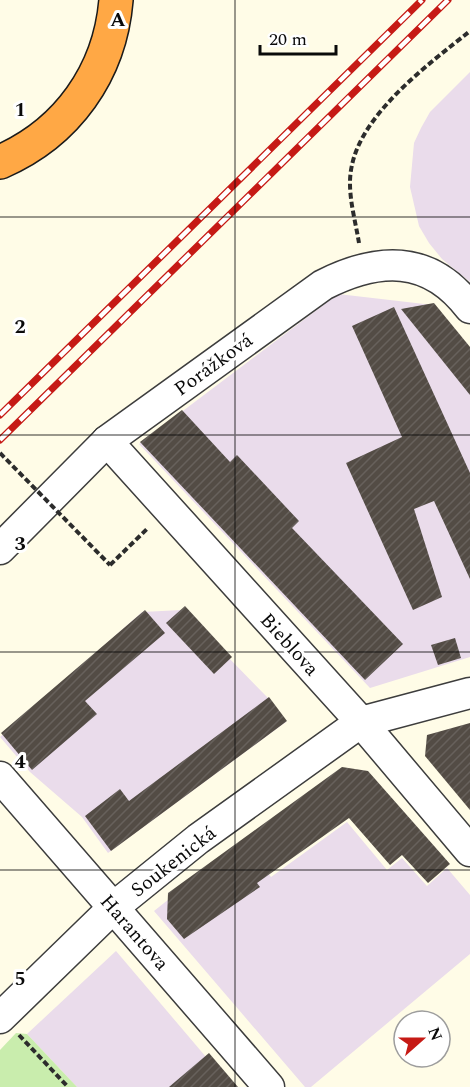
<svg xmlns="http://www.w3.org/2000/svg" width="470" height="1087" viewBox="0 0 470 1087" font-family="Spectral,serif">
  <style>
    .industrial { fill: #eadceb }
    .grass { fill: #c9edad }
    .building { fill: url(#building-hatch) }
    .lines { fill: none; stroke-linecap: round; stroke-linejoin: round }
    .minor-casing { stroke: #3d3d3d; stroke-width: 33 }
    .highway-casing { stroke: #1b1b1b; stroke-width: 36 }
    .path { stroke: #2c2c2c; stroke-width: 4; stroke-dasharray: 6 3; stroke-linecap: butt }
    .minor { stroke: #fff; stroke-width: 30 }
    .highway { stroke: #ffa845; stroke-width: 33 }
    .rail-casing { stroke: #c61a15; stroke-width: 7 }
    .rail { stroke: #fff; stroke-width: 4.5; stroke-dasharray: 14; stroke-linecap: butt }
    .path-bridge { stroke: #2c2c2c; stroke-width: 4; stroke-dasharray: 6 3; stroke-linecap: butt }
    .grid { fill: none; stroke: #0a0a0a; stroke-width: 1.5; stroke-opacity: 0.55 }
    .labels { text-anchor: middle; stroke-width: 6; stroke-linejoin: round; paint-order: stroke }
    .street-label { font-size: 20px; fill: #0a0a0a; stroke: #fff }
    .grid-label { font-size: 20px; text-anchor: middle; font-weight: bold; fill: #0a0a0a; stroke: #fff; stroke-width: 6; stroke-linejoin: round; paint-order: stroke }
  </style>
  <defs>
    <pattern id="building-hatch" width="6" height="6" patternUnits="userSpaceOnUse" patternTransform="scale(1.5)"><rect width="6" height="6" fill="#534c45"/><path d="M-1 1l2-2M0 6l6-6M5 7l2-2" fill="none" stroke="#67615c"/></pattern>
  </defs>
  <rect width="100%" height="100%" fill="#fffce7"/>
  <g class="industrial">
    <path d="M470,72V282L442,259L429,243L419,226L410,187L414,143L421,128L430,112Z"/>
    <path d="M338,294L433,305L470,350V657L370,688L139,444Z"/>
    <path d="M182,610L268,698L286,722L108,853L82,817L30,772L0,737L142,612Z"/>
    <path d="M347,822L387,870L402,858L427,886L447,868L470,895V954L311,1087H305L154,911L243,840L271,877Z"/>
    <path d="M116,951L206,1057L232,1087H77L27,1034Z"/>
  </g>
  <path class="grass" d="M16,1033L27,1034L77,1087H0V1050Z"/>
  <g class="building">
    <path d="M434,303L470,347V395L401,309Z"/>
    <path d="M394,307L470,473V579L434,501L414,509L442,597L413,610L346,463L402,437L352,326Z"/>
    <path d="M182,410L230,462L237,455L299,521L292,528L403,644L365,680L140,442Z"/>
    <path d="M185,606L232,657L214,674L166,623Z"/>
    <path d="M145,610L165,633L85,701L97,714L32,770L1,733Z"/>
    <path d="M455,638L461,658L438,665L431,645Z"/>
    <path d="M269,697L287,721L111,851L85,816L120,789L129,801Z"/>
    <path d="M470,723V810L425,756L427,735Z"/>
    <path d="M342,767L368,771L450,864L428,883L402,855L390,865L349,818L257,883L260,887L184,939L167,919L168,893Z"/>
    <path d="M209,1053L238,1087H169Z"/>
  </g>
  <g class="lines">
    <defs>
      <g id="minor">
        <path d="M107,441L361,722L470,851"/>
        <path d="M0,549L107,441L323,285C378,257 429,254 470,308"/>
        <path d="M0,777L269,1087"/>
        <path d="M0,1018L114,907L198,839L361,722L470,693"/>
      </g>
      <path id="highway" d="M0,162C67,133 110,73 116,0"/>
    </defs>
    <use href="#minor" class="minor-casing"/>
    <use href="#highway" class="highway-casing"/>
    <g class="path">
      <path d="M359,243C355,218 346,190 352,165C363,112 430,63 470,31"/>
      <path d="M110,565L148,528"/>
      <path d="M19,1035L68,1087"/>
    </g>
    <use href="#minor" class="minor"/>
    <use href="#highway" class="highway"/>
    <defs>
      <g id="rail">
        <path d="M0,415L422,0"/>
        <path d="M0,440L448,0"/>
      </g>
    </defs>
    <use href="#rail" class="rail-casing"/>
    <use href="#rail" class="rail"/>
    <path class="path-bridge" d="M0,453L110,565"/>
  </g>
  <path class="grid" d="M235,0V1087M0,217H470M0,435H470M0,652H470M0,870H470"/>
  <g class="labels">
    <g class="street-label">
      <text transform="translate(213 364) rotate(-36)" y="7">Porážková</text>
      <text transform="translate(290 644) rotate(48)" y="7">Bieblova</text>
      <text transform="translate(173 861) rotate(-38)" y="7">Soukenická</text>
      <text transform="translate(135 932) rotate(49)" y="7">Harantova</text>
    </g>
  </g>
  <g class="grid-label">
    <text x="118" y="26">A</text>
    <text x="20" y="116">1</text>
    <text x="20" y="333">2</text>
    <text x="20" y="550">3</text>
    <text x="20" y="768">4</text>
    <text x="20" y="985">5</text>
  </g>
  <g transform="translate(422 1039) rotate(69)"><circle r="28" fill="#ffffff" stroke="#9d9d9d" stroke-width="1.5"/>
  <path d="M0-4.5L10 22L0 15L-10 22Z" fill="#c61a15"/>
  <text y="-9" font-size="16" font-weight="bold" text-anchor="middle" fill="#0a0a0a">N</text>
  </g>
  <path d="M260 45v9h76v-9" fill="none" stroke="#0a0a0a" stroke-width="3"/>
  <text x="269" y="45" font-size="18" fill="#0a0a0a" stroke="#ffffff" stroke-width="4.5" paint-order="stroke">20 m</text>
</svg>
